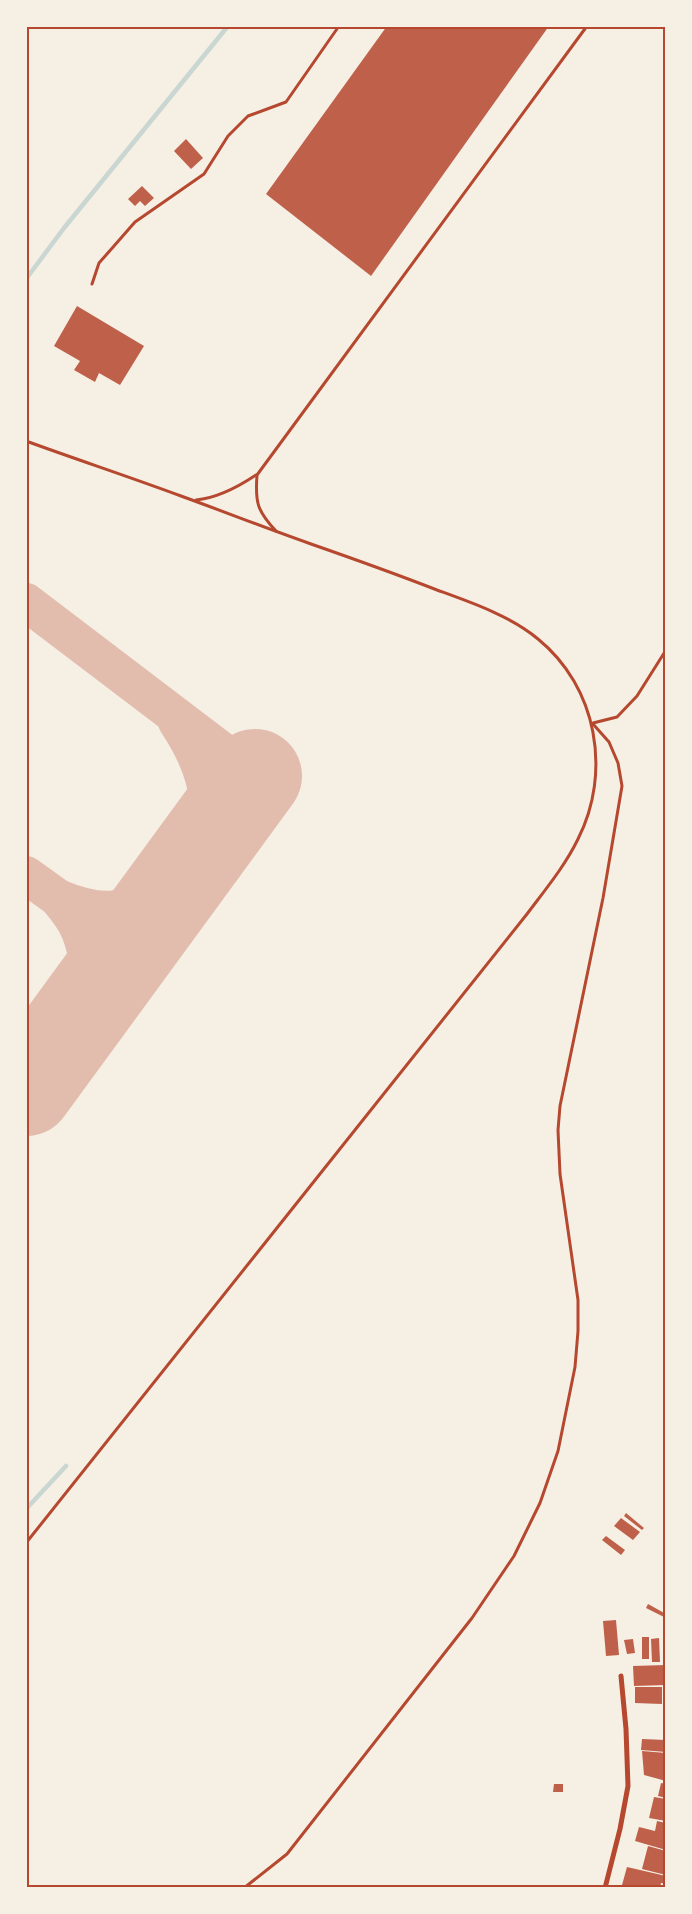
<svg xmlns="http://www.w3.org/2000/svg" width="692" height="1914" viewBox="0 0 692 1914" font-family="Barlow,sans-serif">
  <style>
    .lines { fill: none; stroke-linecap: round; stroke-linejoin: round }
    .stream { stroke: #c9d6d2; stroke-width: 4.5 }
    .taxiway { stroke: #e2bdae; stroke-width: 38 }
    .runway { stroke: #e2bdae; stroke-width: 94 }
    .building { fill: #bf614a }
    .service { stroke: #b5482f; stroke-width: 3 }
    .minor { stroke: #b5482f; stroke-width: 5 }
    .neatline { fill: none; stroke: #b5482f; stroke-width: 2 }
  </style>
  <rect width="100%" height="100%" fill="#f6efe4"/>
  <g class="lines">
    <g class="stream">
      <path d="M26,279L64,228L228,26"/>
      <path d="M26,1509L66,1466"/>
    </g>
    <g class="taxiway">
      <path d="M26,602L255,776"/>
      <path d="M177,722C203,761 214,795 207,842"/>
      <path d="M26,875L58,898"/>
      <path d="M91,1000C89,974 89,947 76,923C71,914 64,906 58,898C106,918 122,910 169,893"/>
    </g>
    <path class="runway" d="M26,1089L255,776"/>
  </g>
  <g class="building">
    <path d="M387,26H549L371,276L266,194Z"/>
    <path d="M186,139L203,158L191,169L174,151Z"/>
    <path d="M142,186L154,198L145,206L140,201L135,206L128,199Z"/>
    <path d="M77,306L144,346L120,385L99,373L95,382L74,370L80,361L54,346Z"/>
    <path d="M626,1513L644,1528L642,1530L624,1516Z"/>
    <path d="M621,1518L640,1532L633,1540L614,1526Z"/>
    <path d="M606,1536L625,1550L621,1555L602,1540Z"/>
    <path d="M648,1604L666,1614V1618L646,1608Z"/>
    <path d="M616,1620L619,1655L606,1656L603,1621Z"/>
    <rect x="642" y="1637" width="7" height="22"/>
    <path d="M659,1638L660,1662H652L651,1639Z"/>
    <path d="M633,1639L635,1653L627,1654L624,1640Z"/>
    <path d="M666,1665V1685L634,1686L633,1666Z"/>
    <path d="M635,1687H662V1704L635,1703Z"/>
    <path d="M642,1739L666,1740V1752L641,1750Z"/>
    <path d="M642,1751L666,1753V1781L644,1775Z"/>
    <path d="M661,1783L666,1784V1798L658,1796Z"/>
    <path d="M554,1784H563V1792H553Z"/>
    <path d="M654,1797L666,1799V1821L649,1818Z"/>
    <path d="M657,1821L666,1823V1850L635,1841L639,1827L655,1831Z"/>
    <path d="M648,1846L666,1851V1875L642,1869Z"/>
    <path d="M627,1867L666,1876V1884L661,1883L660,1888H630L622,1885Z"/>
  </g>
  <g class="lines">
    <g class="service">
      <path d="M92,284L99,263L114,246L135,222L204,174L228,136L248,116L286,102L339,26"/>
      <path d="M26,441C78,460 130,477 181,496C225,512 268,529 311,544C354,559 396,574 437,590C470,602 511,616 538,639C597,687 612,772 578,839C565,866 545,890 527,914L26,1543"/>
      <path d="M196,500C218,498 238,487 256,475"/>
      <path d="M276,531C257,511 255,502 257,475L587,26"/>
      <path d="M593,723L617,717L637,696L666,650"/>
      <path d="M244,1888L287,1854L472,1618L514,1556L540,1503L558,1451L575,1367L578,1331V1300L560,1174L558,1130L560,1106L603,898L622,786L618,763L609,742L593,724"/>
    </g>
    <path class="minor" d="M605,1888L620,1829L628,1786L626,1729L621,1676"/>
  </g>
  <rect width="692" height="1914" fill="none" stroke="#f6efe4" stroke-width="55"/>
  <rect x="28" y="28" width="636" height="1858" class="neatline"/>
</svg>
